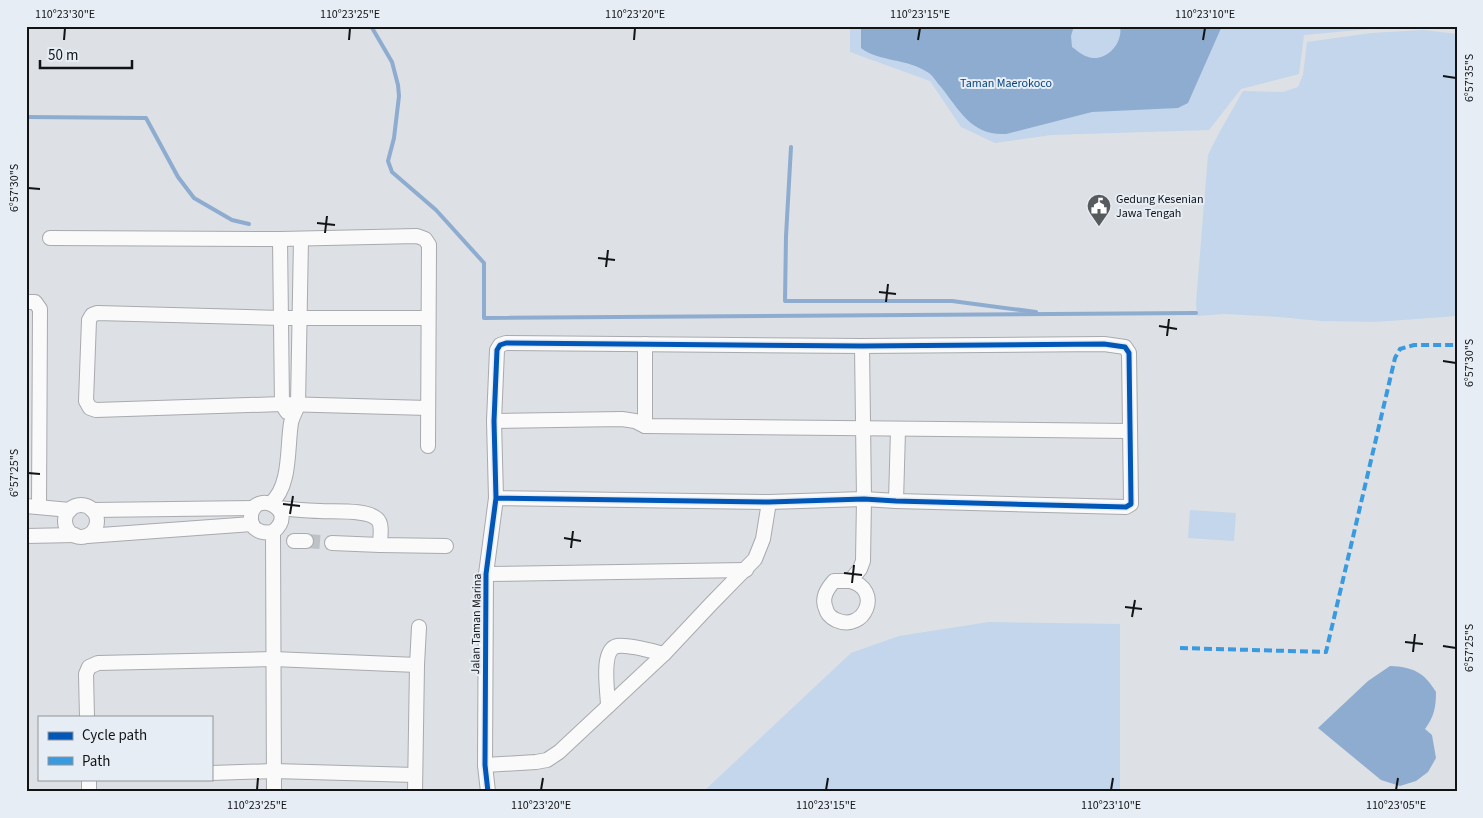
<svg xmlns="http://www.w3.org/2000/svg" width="1483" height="818" viewBox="0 0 1483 818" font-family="'Source Sans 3',sans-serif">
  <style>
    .green { fill: #c3d6ec }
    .water { fill: #8eacd0 }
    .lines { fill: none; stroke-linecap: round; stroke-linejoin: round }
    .stream { stroke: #8eacd0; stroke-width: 4 }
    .street-tunnel { stroke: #bec1c5; stroke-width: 14; stroke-dasharray: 14 7; stroke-linecap: butt }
    .street-casing { stroke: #a8aaad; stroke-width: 16 }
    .street { stroke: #fafafb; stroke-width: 14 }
    .quiet { stroke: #3a9adf; stroke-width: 4; stroke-dasharray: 8 4; stroke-linecap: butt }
    .cycleway-casing { stroke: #e7edf5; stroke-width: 8 }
    .cycleway { stroke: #0057b8; stroke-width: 5 }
    .ticks { fill: none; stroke: #111315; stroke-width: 2 }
    .labels { text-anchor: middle; stroke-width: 4; stroke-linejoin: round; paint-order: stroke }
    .park-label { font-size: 12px; fill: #074482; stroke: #e7edf5 }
    .poi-label { font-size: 12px; fill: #111315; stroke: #e7edf5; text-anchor: start }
    .street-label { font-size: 12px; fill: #111315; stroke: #e7edf5 }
    .neatline { fill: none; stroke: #111315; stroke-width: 2 }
    .ticks-label { font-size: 12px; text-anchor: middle; fill: #111315 }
  </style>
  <rect width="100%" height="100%" fill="#dde0e4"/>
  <g class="green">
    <path d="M850,26H1402L1304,35L1299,74L1241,89L1209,130L1051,135L995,143L961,127L930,81L850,52Z"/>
    <path d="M1424,30L1457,34V316L1375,322L1321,321L1279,317L1225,314L1197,316L1196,303L1208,155L1219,133L1243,91L1283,92L1298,87L1303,75L1307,42L1371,33Z"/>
    <path d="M1190,510L1236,513L1234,541L1188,538Z"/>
    <path d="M989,622L1120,624V792H703L851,653L899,636Z"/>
  </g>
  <g class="water">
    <path d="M861,26H1074L1071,36L1072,47C1079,52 1084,57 1093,58C1109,59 1123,42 1120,26H1149L1153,28L1160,26H1222L1188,103L1178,108L1092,112L1006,134C972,136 960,111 941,87C937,83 934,77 929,73C907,58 879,62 861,48Z"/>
    <path d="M1390,666C1413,667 1424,672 1436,692C1436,707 1434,717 1425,729L1432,735L1436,758L1428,772L1416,781L1400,786L1381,780L1318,728L1368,681Z"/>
  </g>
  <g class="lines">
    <g class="stream">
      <path d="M371,26L392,62L398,85L399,96L394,138L388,161L392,172L436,210L484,263V318L1196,313"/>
      <path d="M26,117L146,118L178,177L194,198L232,220L249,224"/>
      <path d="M791,147L786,236L785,301H952L1036,312"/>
    </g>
    <path class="street-tunnel" d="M306,541L332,543"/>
    <defs>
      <g id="street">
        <path d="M50,238L280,239L417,236L425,239L429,245L428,446"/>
        <path d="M280,239L282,404L287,412"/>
        <path d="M26,302H35L40,309L39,507"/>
        <path d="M428,408L282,404L96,410L90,408L86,401L89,320L92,315L97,313L282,318H428"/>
        <path d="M494,421L622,419L635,421L645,426L1129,431"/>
        <path d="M645,426V344"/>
        <path d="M896,501L898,430"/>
        <path d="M271,503C291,486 287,448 291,423C292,417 296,411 298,405L301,239"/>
        <circle cx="81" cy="521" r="16"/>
        <path d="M26,506L70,510"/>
        <path d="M277,508C292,509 306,511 320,511C334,512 367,509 377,519C383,524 380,537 380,545L446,546"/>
        <path d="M92,510L254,508"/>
        <path d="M273,532C262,534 250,530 251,517C252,488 301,509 273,532L274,792"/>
        <path d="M26,536L75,535"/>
        <path d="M87,536L252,524"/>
        <path d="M294,541H306"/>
        <path d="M332,543L380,545"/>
        <path d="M486,574L746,570"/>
        <path d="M850,581C883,589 865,633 836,620C832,618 827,614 826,609C821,598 827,589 834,581H850L860,569L863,561L864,499L862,346"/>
        <path d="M608,706C608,692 600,650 617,646C629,644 652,651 664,654"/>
        <path d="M87,717L86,674L89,667L98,663L273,659L417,665"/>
        <path d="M485,765L536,762L547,760L559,752L664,654L711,604L755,559L763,539L769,502"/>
        <path d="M211,773L274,771L415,775"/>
        <path d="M89,792V779"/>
        <path d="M415,792L417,665L419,627"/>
        <path d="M488,792L485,765L486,574L496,498L494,421L497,350L500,345L506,343L862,346L1104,344L1125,347L1129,353L1131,501V504L1126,507L896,501L864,499L769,502L496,498"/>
      </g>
    </defs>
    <use href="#street" class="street-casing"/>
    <use href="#street" class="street"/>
    <path class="quiet" d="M1180,648L1326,652L1395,358L1400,349L1414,345H1457"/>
    <defs>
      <path id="cycleway" d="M488,792L485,765L486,574L496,498L494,421L497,350L500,345L506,343L862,346L1104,344L1125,347L1129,353L1131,501V504L1126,507L896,501L864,499L769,502L496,498"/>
    </defs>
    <use href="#cycleway" class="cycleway-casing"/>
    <use href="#cycleway" class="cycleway"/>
  </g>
  <path class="ticks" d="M64,40L65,28M349,40L350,28M634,40L635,28M918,40L920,28M1203,40L1205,28M1443,76L1456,78M28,188L40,189M317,223L335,225M325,233L327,216M598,258L615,260M606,267L608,250M879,292L896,294M886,302L888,284M1159,326L1177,329M1167,336L1169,319M1443,361L1456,363M28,473L40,474M283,504L300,506M290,514L293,496M564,538L581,541M571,548L573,531M844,573L862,575M852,583L854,565M1125,607L1142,609M1132,617L1135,600M1405,642L1423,644M1443,646L1456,648M1413,652L1415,634M257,790L258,778M541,790L543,778M826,790L828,778M1111,790L1113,778M1396,790L1398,778"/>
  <defs>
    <symbol id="civic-pin" viewBox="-11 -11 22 30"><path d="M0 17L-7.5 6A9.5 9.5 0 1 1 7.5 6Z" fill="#585b5d" stroke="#e7edf5"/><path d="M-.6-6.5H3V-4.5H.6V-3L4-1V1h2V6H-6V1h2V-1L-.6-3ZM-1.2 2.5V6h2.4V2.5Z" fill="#fff"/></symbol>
  </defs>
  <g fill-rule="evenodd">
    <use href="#civic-pin" x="1085" y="192" width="28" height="38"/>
  </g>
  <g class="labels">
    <g class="park-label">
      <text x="1006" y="87">Taman Maerokoco</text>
    </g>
    <g class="poi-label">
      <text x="1116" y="203">Gedung Kesenian<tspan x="1116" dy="14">Jawa Tengah</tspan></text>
    </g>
    <g class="street-label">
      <text transform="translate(476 624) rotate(-89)" y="4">Jalan Taman Marina</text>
    </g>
  </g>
  <rect width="1483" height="818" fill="none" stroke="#e7edf5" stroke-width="55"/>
  <rect x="38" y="716" width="175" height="65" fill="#e7edf5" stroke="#91969b"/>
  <rect x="48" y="732" width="25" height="8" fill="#0057b8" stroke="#91969b"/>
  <text x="82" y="740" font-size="15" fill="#111315">Cycle path</text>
  <rect x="48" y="757" width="25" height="8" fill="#3a9adf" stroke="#91969b"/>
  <text x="82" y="766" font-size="15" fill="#111315">Path</text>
  <path d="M40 60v8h92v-8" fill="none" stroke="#111315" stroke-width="2.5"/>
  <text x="48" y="60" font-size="15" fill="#111315" stroke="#e7edf5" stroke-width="4" paint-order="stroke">50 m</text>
  <rect x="28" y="28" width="1428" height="762" class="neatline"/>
  <g class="ticks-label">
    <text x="65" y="18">110°23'30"E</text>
    <text x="350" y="18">110°23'25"E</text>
    <text x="635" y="18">110°23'20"E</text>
    <text x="920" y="18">110°23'15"E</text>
    <text x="1205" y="18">110°23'10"E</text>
    <text transform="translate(1469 78) rotate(-90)" y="4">6°57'35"S</text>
    <text transform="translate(14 188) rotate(-90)" y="4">6°57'30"S</text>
    <text transform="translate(1469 363) rotate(-90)" y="4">6°57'30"S</text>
    <text transform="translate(14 473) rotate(-90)" y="4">6°57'25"S</text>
    <text transform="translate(1469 648) rotate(-90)" y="4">6°57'25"S</text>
    <text x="257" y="809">110°23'25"E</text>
    <text x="541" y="809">110°23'20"E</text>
    <text x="826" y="809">110°23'15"E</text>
    <text x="1111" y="809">110°23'10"E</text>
    <text x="1396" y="809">110°23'05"E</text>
  </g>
</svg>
